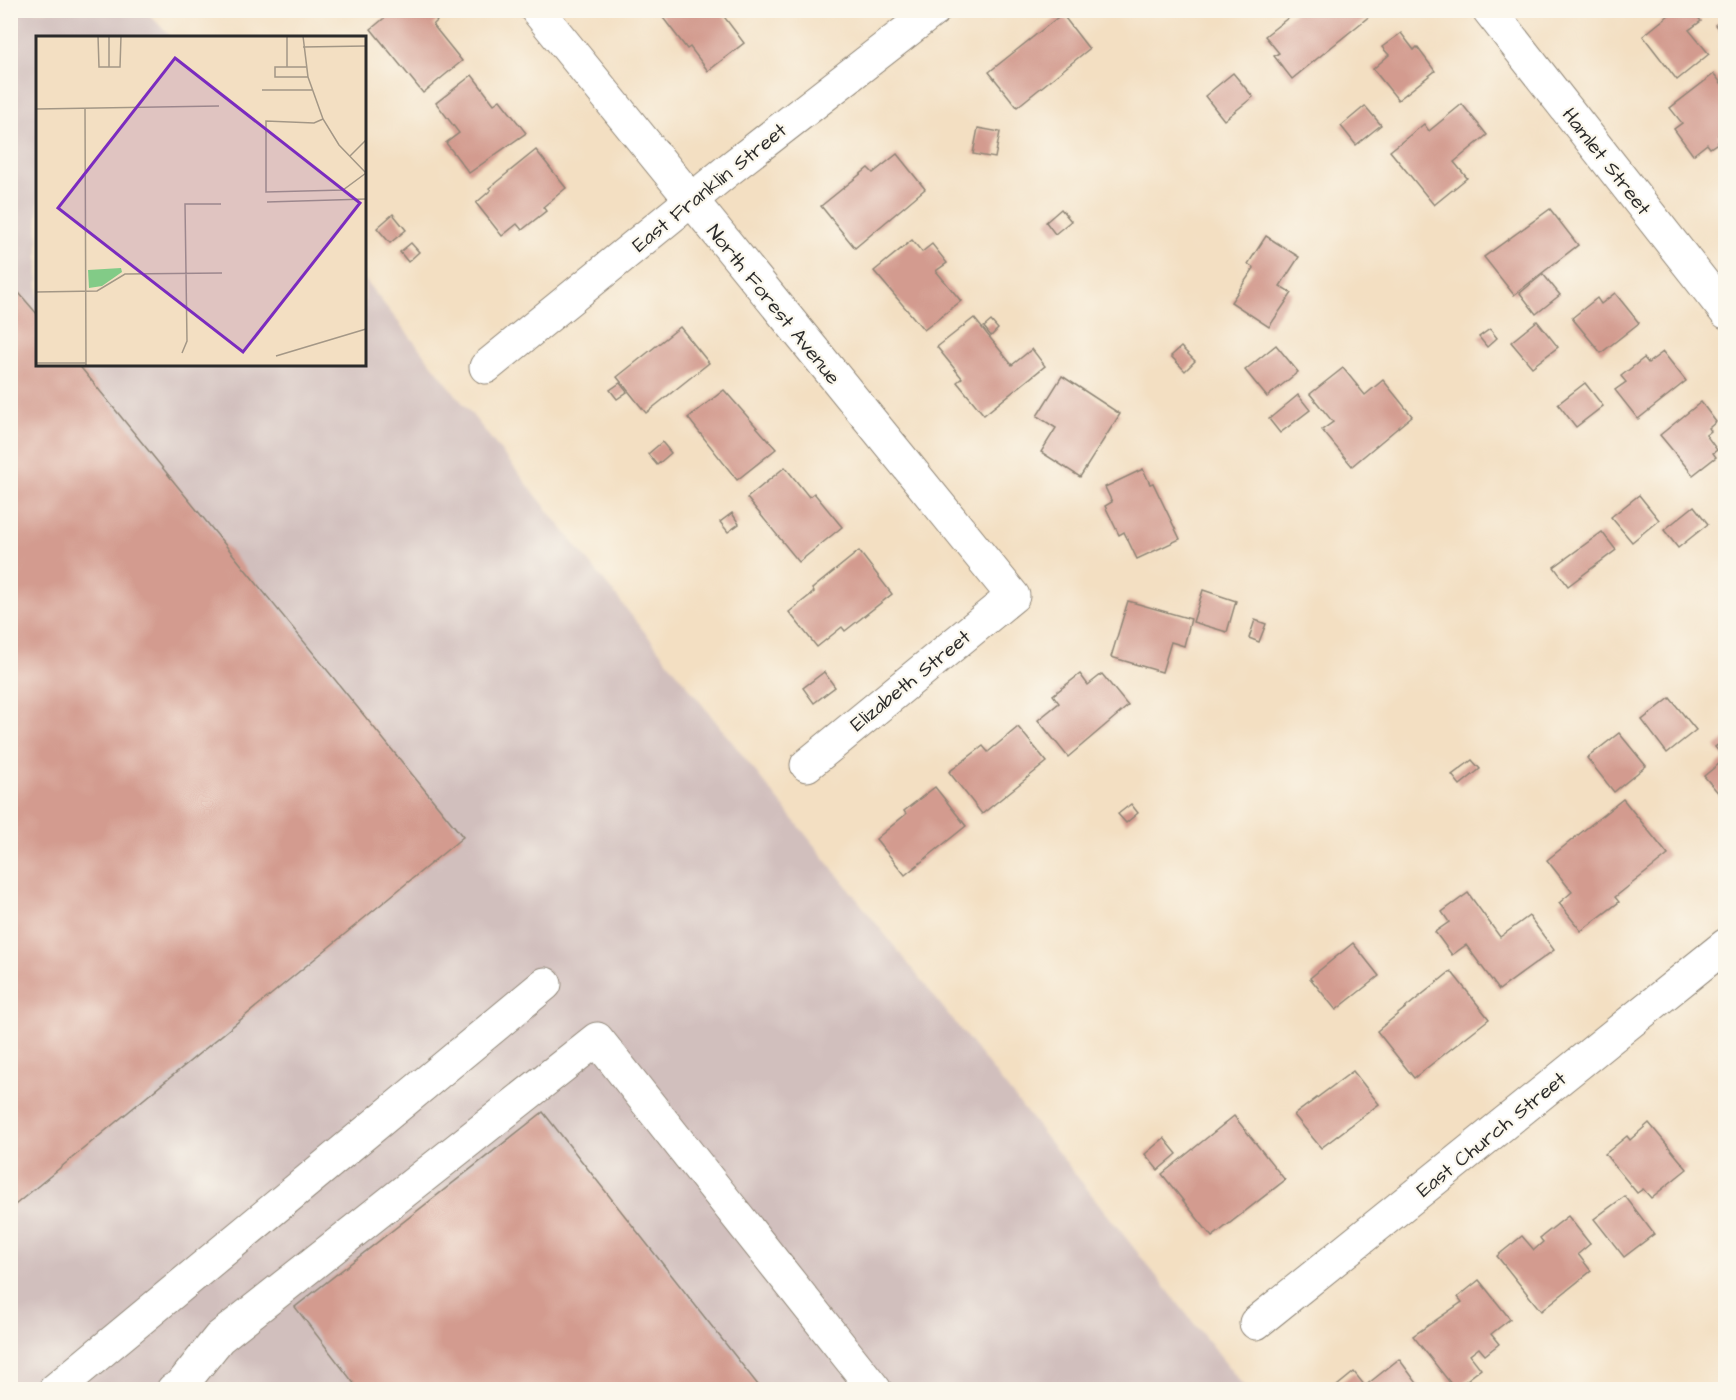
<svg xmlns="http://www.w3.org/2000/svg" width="1736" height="1400" viewBox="0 0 1736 1400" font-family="'Architects Daughter',sans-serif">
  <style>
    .industrial { fill: #d1bfbd }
    .building { fill: #d39b8f }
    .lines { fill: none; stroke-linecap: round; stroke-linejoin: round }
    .minor-casing { stroke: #8f8576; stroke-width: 35 }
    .minor { stroke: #fff; stroke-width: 33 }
    .labels { text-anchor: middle; stroke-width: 4.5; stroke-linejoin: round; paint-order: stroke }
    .street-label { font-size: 20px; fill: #2b2b2b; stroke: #fbf7ec }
    .inset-road { fill: none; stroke: #a39786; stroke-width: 1.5 }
    .view { fill: #7b2cbf; fill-opacity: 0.15; stroke: #7b2cbf; stroke-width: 3 }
    .inset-edge { fill: none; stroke: #2b2b2b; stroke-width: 3 }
  </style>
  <rect width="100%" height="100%" fill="#fbf7ec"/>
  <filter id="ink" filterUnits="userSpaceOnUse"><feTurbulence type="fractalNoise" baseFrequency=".0167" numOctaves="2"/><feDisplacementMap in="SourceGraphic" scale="12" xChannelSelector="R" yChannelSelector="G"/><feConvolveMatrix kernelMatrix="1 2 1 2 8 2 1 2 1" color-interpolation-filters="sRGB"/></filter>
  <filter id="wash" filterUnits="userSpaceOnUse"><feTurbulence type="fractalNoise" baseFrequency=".008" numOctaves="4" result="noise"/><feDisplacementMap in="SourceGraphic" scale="24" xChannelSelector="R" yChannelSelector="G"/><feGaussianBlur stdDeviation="1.35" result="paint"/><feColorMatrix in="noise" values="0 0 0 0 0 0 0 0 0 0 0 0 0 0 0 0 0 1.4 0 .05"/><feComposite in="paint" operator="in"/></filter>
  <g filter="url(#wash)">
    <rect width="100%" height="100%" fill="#f3dfc2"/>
    <path class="industrial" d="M10,11H146L171,37L38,38V364H364L365,280L1246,1389H11Z"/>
    <g id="blocks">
      <g class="building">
        <path d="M394,10H429L437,21L433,25L462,61L423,93L371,29Z"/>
        <path d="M657,10H719L744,43L708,71L690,47L687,49Z"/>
        <path d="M1298,10H1377L1292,79L1274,56L1279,53L1265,36Z"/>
        <path d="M1680,10H1692L1701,21L1689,30L1709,54L1677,80L1643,36L1674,11L1676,13Z"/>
        <path d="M1062,14L1089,49L1017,107L989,72Z"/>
        <path d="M1726,17V38L1715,25Z"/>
        <path d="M1401,33L1414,50L1417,47L1435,71L1398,100L1373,69L1389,55L1382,47Z"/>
        <path d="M1233,73L1253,97L1224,120L1205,96Z"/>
        <path d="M1714,74L1726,89V130L1718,135L1722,140L1710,148L1707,144L1693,155L1674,129L1682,123L1670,108Z"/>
        <path d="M472,75L494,104L500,100L526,133L469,173L446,143L459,133L436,103Z"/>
        <path d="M1462,104L1487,135L1454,162L1467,178L1434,205L1390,151L1424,124L1429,131Z"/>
        <path d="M1365,106L1381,125L1356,145L1341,126Z"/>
        <path d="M978,128L1000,132L995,158L973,154Z"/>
        <path d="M536,150L566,188L543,207L546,211L522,230L517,224L502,236L476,203L491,190L489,188Z"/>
        <path d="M897,154L925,189L855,248L821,206L868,168L873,173Z"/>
        <path d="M1061,209L1071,221L1055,234L1046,222Z"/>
        <path d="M1550,209L1578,245L1514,295L1484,257Z"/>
        <path d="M393,214L406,230L390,243L377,228Z"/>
        <path d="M1266,236L1299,257L1280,286L1292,293L1269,327L1231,302L1254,268L1248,264Z"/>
        <path d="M912,240L922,252L932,244L947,263L936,271L961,301L924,330L874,271Z"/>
        <path d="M411,243L419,252L408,262L400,252Z"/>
        <path d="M1543,274L1560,295L1536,314L1520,293Z"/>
        <path d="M13,286L38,315V364H78L463,837L10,1209V288Z"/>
        <path d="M1615,293L1639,323L1601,353L1572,318L1597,298L1601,304Z"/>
        <path d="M974,318L1012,365L1032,349L1045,366L984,415L957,382L962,378L937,347Z"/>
        <path d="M991,321L998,329L991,336L984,327Z"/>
        <path d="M1537,321L1558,347L1532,367L1511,342Z"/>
        <path d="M680,327L709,363L646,413L617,377Z"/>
        <path d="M1490,329L1497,338L1487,347L1479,337Z"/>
        <path d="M1276,345L1298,372L1267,397L1245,370Z"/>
        <path d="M1181,347L1195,361L1185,371L1171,356Z"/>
        <path d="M1663,352L1686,381L1638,419L1615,390L1626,382L1621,376L1644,358L1648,363Z"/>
        <path d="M1343,368L1365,395L1383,380L1412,416L1352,466L1322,430L1333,422L1310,394Z"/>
        <path d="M1062,376L1120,414L1080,477L1041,452L1056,428L1037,416Z"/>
        <path d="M620,383L627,392L617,399L610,390Z"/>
        <path d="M1585,383L1603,406L1576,427L1558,404Z"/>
        <path d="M724,390L776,449L737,480L688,418Z"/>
        <path d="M1298,395L1310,410L1280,433L1269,419Z"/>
        <path d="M1701,402L1716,422L1709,428L1711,431L1706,435L1717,450L1713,453L1716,457L1693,475L1660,435Z"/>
        <path d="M662,442L671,453L657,465L648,454Z"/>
        <path d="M785,467L809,497L814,493L842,527L799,562L747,498Z"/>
        <path d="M1143,469L1150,484L1153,483L1180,539L1137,559L1124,532L1119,535L1105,506L1112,502L1105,487Z"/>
        <path d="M1639,495L1659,520L1632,542L1611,517Z"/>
        <path d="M1694,506L1708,524L1678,548L1664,530Z"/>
        <path d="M732,513L739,524L728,532L720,522Z"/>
        <path d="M1602,532L1616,550L1568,586L1554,567Z"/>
        <path d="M859,551L892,594L845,631L842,627L817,647L789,612L814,592L812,589Z"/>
        <path d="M1203,590L1236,601L1227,632L1193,622Z"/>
        <path d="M1128,601L1191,619L1184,646L1171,642L1162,672L1111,657Z"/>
        <path d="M1255,620L1266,624L1259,642L1249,638Z"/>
        <path d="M824,672L835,687L814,703L803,688Z"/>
        <path d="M1080,674L1088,685L1102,674L1128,706L1068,757L1038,720L1059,703L1053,695Z"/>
        <path d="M1670,698L1696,730L1667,753L1642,720Z"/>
        <path d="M1018,727L1047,762L982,814L949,772L983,746L988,752Z"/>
        <path d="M1619,733L1646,766L1614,792L1587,758Z"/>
        <path d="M1726,739V802L1704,776L1725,759L1715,747Z"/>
        <path d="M1472,760L1480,769L1460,785L1452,775Z"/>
        <path d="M935,787L966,826L905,875L876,839L906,814L904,811Z"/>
        <path d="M1623,799L1668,855L1615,897L1619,902L1581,931L1559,903L1572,892L1547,860Z"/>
        <path d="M1131,804L1138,813L1126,823L1118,814Z"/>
        <path d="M1468,893L1500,937L1529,916L1554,950L1499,990L1466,945L1452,955L1435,932L1449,922L1442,912Z"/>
        <path d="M1353,943L1379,976L1336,1010L1310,978Z"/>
        <path d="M1451,971L1489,1019L1414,1078L1377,1031Z"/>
        <path d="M1353,1071L1379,1104L1321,1148L1294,1115Z"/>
        <path d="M543,1112L762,1390H359L295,1307Z"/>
        <path d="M1234,1116L1285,1180L1212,1237L1162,1174Z"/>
        <path d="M1649,1123L1687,1169L1651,1198L1643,1189L1637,1193L1605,1154L1627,1136L1630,1140Z"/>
        <path d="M1164,1138L1177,1154L1158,1170L1145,1154Z"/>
        <path d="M1625,1196L1654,1234L1624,1257L1594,1219Z"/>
        <path d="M1568,1216L1590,1244L1578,1254L1591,1271L1541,1311L1497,1256L1522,1236L1534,1250L1543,1242L1540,1238Z"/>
        <path d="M1479,1280L1510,1319L1491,1334L1499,1344L1485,1355L1479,1348L1470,1355L1481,1369L1455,1389L1413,1336L1462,1302L1458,1297Z"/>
        <path d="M1399,1359L1422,1390H1332L1354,1372L1365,1386Z"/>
      </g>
    </g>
  </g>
  <g filter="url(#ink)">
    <use href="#blocks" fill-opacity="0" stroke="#8f8576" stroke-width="1.5"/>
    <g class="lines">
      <defs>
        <g id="minor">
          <path d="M537,10L1013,596L807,765"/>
          <path d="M1489,10L1726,312"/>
          <path d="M486,367L727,171L934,10"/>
          <path d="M1256,1323L1726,945"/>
          <path d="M55,1390L545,984"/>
          <path d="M173,1390L180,1387L219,1338L597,1039L875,1390"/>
        </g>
      </defs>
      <use href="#minor" class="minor-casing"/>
      <use href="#minor" class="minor"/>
    </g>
  </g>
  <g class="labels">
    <g class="street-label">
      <text transform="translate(1607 161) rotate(52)" y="7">Hamlet Street</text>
      <text transform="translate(709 187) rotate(-39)" y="7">East Franklin Street</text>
      <text transform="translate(774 304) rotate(51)" y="7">North Forest Avenue</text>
      <text transform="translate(910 680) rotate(-39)" y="7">Elizabeth Street</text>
      <text transform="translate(1491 1134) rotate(-39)" y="7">East Church Street</text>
    </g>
  </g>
  <g transform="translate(36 36)">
    <rect width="330" height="330" fill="#f3dfc2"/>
    <path d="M85,232L86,236L66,250L53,252L52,234Z" fill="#82cb87"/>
    <path class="inset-road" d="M62,0L63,31H84L85,0M73,0V31M267,0L272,41L287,83L303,109L330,137M267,11L330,10M251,31V0M270,31H239V41H272M226,54H276M0,73L183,70M49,73L50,330M287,83L278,87L230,85V156L307,154L330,137M314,120L330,104M231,166L330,163M0,256L61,255L89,238L186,237M146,317L151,305L149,168H185M240,320L330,293M0,327H50"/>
    <path class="view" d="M139,22L324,167L207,316L22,172Z"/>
    <rect width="330" height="330" class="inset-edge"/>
  </g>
  <rect width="1736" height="1400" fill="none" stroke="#fbf7ec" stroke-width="36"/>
</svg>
